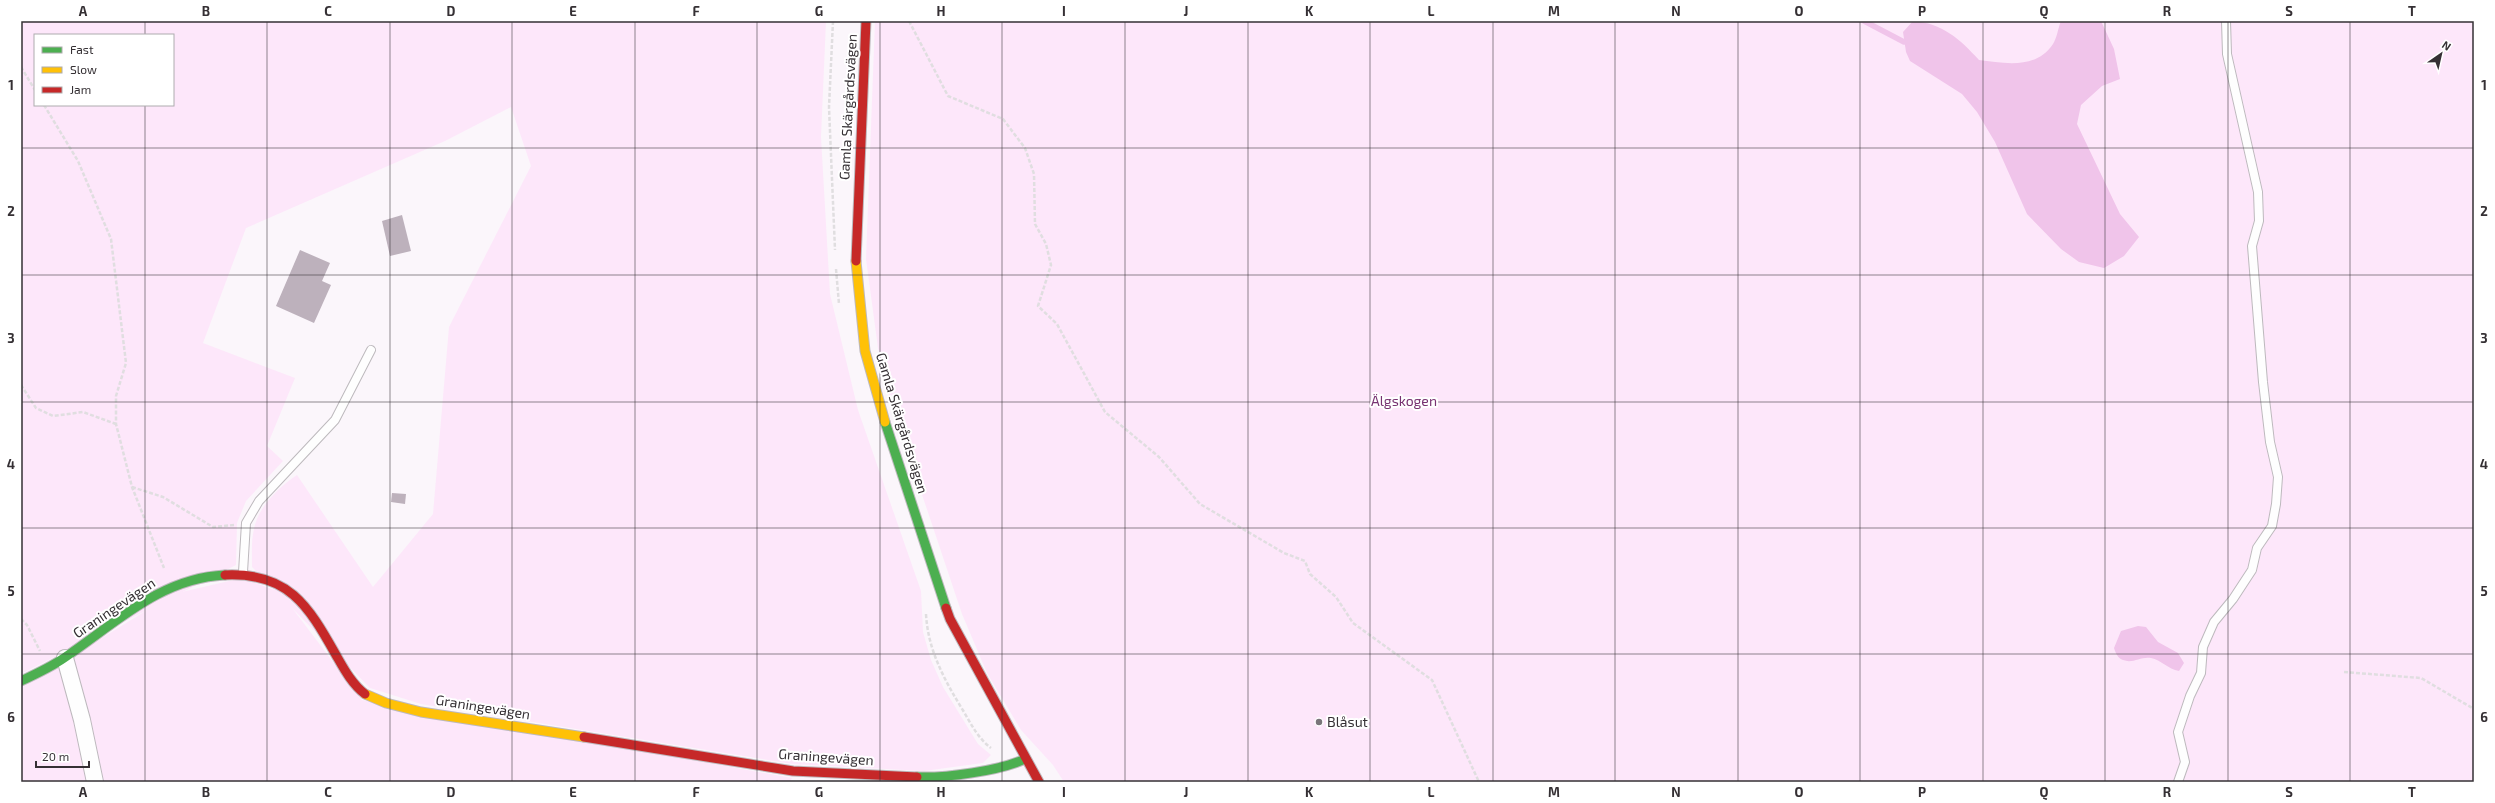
<svg xmlns="http://www.w3.org/2000/svg" width="2495" height="803" viewBox="0 0 2495 803" font-family="'Exo 2',sans-serif">
  <style>
    .green { fill: #fde7fa; fill-rule: evenodd }
    .water { fill: #f0c4ea }
    .lines { fill: none; stroke-linecap: round; stroke-linejoin: round }
    .stream { stroke: #f0c4ea; stroke-width: 5.5 }
    .building { fill: #bdb1bc }
    .lane-casing { stroke: #bdb9bd; stroke-width: 10 }
    .street-casing { stroke: #bdb9bd; stroke-width: 18 }
    .fast-casing { stroke: #bdb9bd; stroke-width: 11 }
    .slow-casing { stroke: #bdb9bd; stroke-width: 11 }
    .jam-casing { stroke: #bdb9bd; stroke-width: 11 }
    .path { stroke: #e0dee0; stroke-width: 2.5; stroke-dasharray: 4 2; stroke-linecap: butt }
    .lane { stroke: #fefefe; stroke-width: 8 }
    .street { stroke: #fefefe; stroke-width: 16 }
    .fast { stroke: #4caf50; stroke-width: 9 }
    .slow { stroke: #ffc107; stroke-width: 9 }
    .jam { stroke: #c62828; stroke-width: 9 }
    .grid { fill: none; stroke: #353034; stroke-width: 1; stroke-opacity: 0.55 }
    .poi-dot { fill: #7a757a; stroke: #fff; stroke-width: 1.5 }
    .labels { text-anchor: middle; stroke-width: 4; stroke-linejoin: round; paint-order: stroke }
    .street-label { font-size: 14px; fill: #353034; stroke: #fff }
    .park-label { font-size: 14px; fill: #773271; stroke: #fff }
    .poi-label { font-size: 14px; fill: #353034; stroke: #fff; text-anchor: start }
    .neatline { fill: none; stroke: #353034; stroke-width: 1.5 }
    .grid-label { font-size: 13px; text-anchor: middle; font-weight: bold; fill: #353034 }
  </style>
  <rect width="100%" height="100%" fill="#fbf6fb"/>
  <g class="green">
    <path d="M21,21H826L821,137L830,294L858,410L921,591L923,632L931,660L943,687L978,744L991,755L983,763L924,771L793,764L421,704L370,688L252,567C252,555 251,541 254,529C258,507 279,487 297,475L373,587L433,514L449,327L531,166L511,107L445,141L246,228L203,343L295,378L267,446L283,461L246,501L237,523L236,565L21,674ZM35,35H173V105H35Z"/>
    <path d="M875,21H2474V782H1064L1053,765L1021,730L987,673L962,614L890,399L878,348L866,259Z"/>
    <path d="M242,578L280,592L362,700L792,778L790,782H21V688L173,594Z"/>
  </g>
  <g class="water">
    <path d="M1913,21C1942,23 1960,39 1979,60C2004,63 2036,70 2053,44C2057,38 2058,28 2061,21H2101L2114,49L2120,79L2102,86L2081,105L2077,124L2120,214L2139,237L2124,256L2104,268L2079,262L2061,249L2027,214L1995,142L1977,112L1962,94L1910,61L1906,52L1903,32Z"/>
    <path d="M2138,626L2146,627L2158,642L2178,653L2184,663L2179,671C2168,669 2161,660 2151,658C2141,656 2133,664 2123,660C2118,658 2116,654 2114,648L2121,631Z"/>
  </g>
  <g class="lines">
    <path class="stream" d="M1864,21L1904,42"/>
  </g>
  <g class="building">
    <path d="M402,215L411,251L390,256L382,221Z"/>
    <path d="M300,250L330,263L322,281L331,285L314,323L276,306Z"/>
    <path d="M392,493L406,494L405,504L391,502Z"/>
  </g>
  <g class="lines">
    <defs>
      <g id="lane">
        <path d="M243,572L246,523L259,501L335,420L371,350"/>
        <path d="M2178,782L2185,762L2178,732L2190,696L2201,673L2203,647L2214,622L2233,599L2252,570L2257,548L2272,526L2276,504L2278,477L2270,442L2263,382L2252,246L2259,221L2258,192L2227,54L2226,21"/>
      </g>
      <path id="street" d="M65,658L82,720L95,782"/>
      <g id="fast">
        <path d="M885,422L946,608"/>
        <path d="M21,681C36,674 51,667 64,658C116,623 160,578 225,575"/>
        <path d="M917,777C946,778 999,771 1025,759"/>
      </g>
      <g id="slow">
        <path d="M856,261L865,351L885,422"/>
        <path d="M365,694L386,703L421,712L584,737"/>
      </g>
      <g id="jam">
        <path d="M856,261L866,21"/>
        <path d="M225,575C288,572 308,605 336,655C344,669 352,684 365,694"/>
        <path d="M946,608L950,619L1039,782"/>
        <path d="M584,737L793,771L917,777"/>
      </g>
    </defs>
    <use href="#lane" class="lane-casing"/>
    <use href="#street" class="street-casing"/>
    <use href="#fast" class="fast-casing"/>
    <use href="#slow" class="slow-casing"/>
    <use href="#jam" class="jam-casing"/>
    <g class="path">
      <path d="M833,21L829,107L835,250"/>
      <path d="M909,21L948,96L1003,119L1025,148L1034,174L1035,224L1046,244L1051,265L1038,306L1057,324L1105,412L1159,457L1200,504L1284,553L1305,561L1310,574L1336,597L1353,623L1432,680L1479,782"/>
      <path d="M21,67L35,90"/>
      <path d="M44,105L78,161L111,239L126,363L116,396V424L132,487L164,568"/>
      <path d="M836,269L839,304"/>
      <path d="M21,385L36,408L53,416L83,412L116,424"/>
      <path d="M132,487L163,497L213,527L234,525"/>
      <path d="M926,614C928,651 945,681 964,712C972,726 979,739 991,748"/>
      <path d="M21,619L27,625L40,651"/>
      <path d="M2344,672L2421,678L2474,709"/>
    </g>
    <use href="#lane" class="lane"/>
    <use href="#street" class="street"/>
    <use href="#fast" class="fast"/>
    <use href="#slow" class="slow"/>
    <use href="#jam" class="jam"/>
  </g>
  <path class="grid" d="M145,21V35M267,21V782M390,21V782M512,21V782M635,21V782M757,21V782M880,21V782M1002,21V782M1125,21V782M1248,21V782M1370,21V782M1493,21V782M1615,21V782M1738,21V782M1860,21V782M1983,21V782M2105,21V782M2228,21V782M2350,21V782M145,105V782M21,148H2474M21,275H2474M21,402H2474M21,528H2474M21,654H2474"/>
  <circle class="poi-dot" cx="1319" cy="722" r="4"/>
  <g class="labels">
    <g class="street-label">
      <text transform="translate(848 107) rotate(-87)" y="5">Gamla Skärgårdsvägen</text>
      <text transform="translate(902 423) rotate(73)" y="5">Gamla Skärgårdsvägen</text>
      <text transform="translate(114 608) rotate(-34)" y="5">Graningevägen</text>
      <text transform="translate(483 707) rotate(9)" y="5">Graningevägen</text>
      <text transform="translate(826 757) rotate(4)" y="5">Graningevägen</text>
    </g>
    <g class="park-label">
      <text x="1404" y="406">Älgskogen</text>
    </g>
    <g class="poi-label">
      <text x="1327" y="727">Blåsut</text>
    </g>
  </g>
  <rect width="2495" height="803" fill="none" stroke="#ffffff" stroke-width="44"/>
  <rect x="34" y="34" width="140" height="72" fill="#ffffff" stroke="#aeacae"/>
  <rect x="42" y="47" width="20" height="6" fill="#4caf50" stroke="#aeacae"/>
  <text x="70" y="54" font-size="12" fill="#353034">Fast</text>
  <rect x="42" y="67" width="20" height="6" fill="#ffc107" stroke="#aeacae"/>
  <text x="70" y="74" font-size="12" fill="#353034">Slow</text>
  <rect x="42" y="87" width="20" height="6" fill="#c62828" stroke="#aeacae"/>
  <text x="70" y="94" font-size="12" fill="#353034">Jam</text>
  <g transform="translate(2441 54) rotate(34)" stroke="#ffffff" stroke-width="3" paint-order="stroke">
  <path d="M0-3L7 15L0 10L-7 15Z" fill="#353034"/>
  <text y="-6" font-size="11" font-weight="bold" text-anchor="middle" fill="#353034">N</text>
  </g>
  <path d="M36 761v6h53v-6" fill="none" stroke="#353034" stroke-width="2"/>
  <text x="42" y="761" font-size="12" fill="#353034" stroke="#ffffff" stroke-width="3" paint-order="stroke">20 m</text>
  <rect x="22" y="22" width="2451" height="759" class="neatline"/>
  <g class="grid-label">
    <text x="83" y="16">A</text>
    <text x="206" y="16">B</text>
    <text x="328" y="16">C</text>
    <text x="451" y="16">D</text>
    <text x="573" y="16">E</text>
    <text x="696" y="16">F</text>
    <text x="819" y="16">G</text>
    <text x="941" y="16">H</text>
    <text x="1064" y="16">I</text>
    <text x="1186" y="16">J</text>
    <text x="1309" y="16">K</text>
    <text x="1431" y="16">L</text>
    <text x="1554" y="16">M</text>
    <text x="1676" y="16">N</text>
    <text x="1799" y="16">O</text>
    <text x="1922" y="16">P</text>
    <text x="2044" y="16">Q</text>
    <text x="2167" y="16">R</text>
    <text x="2289" y="16">S</text>
    <text x="2412" y="16">T</text>
    <text x="11" y="90">1</text>
    <text x="2484" y="90">1</text>
    <text x="11" y="216">2</text>
    <text x="2484" y="216">2</text>
    <text x="11" y="343">3</text>
    <text x="2484" y="343">3</text>
    <text x="11" y="469">4</text>
    <text x="2484" y="469">4</text>
    <text x="11" y="596">5</text>
    <text x="2484" y="596">5</text>
    <text x="11" y="722">6</text>
    <text x="2484" y="722">6</text>
    <text x="83" y="797">A</text>
    <text x="206" y="797">B</text>
    <text x="328" y="797">C</text>
    <text x="451" y="797">D</text>
    <text x="573" y="797">E</text>
    <text x="696" y="797">F</text>
    <text x="819" y="797">G</text>
    <text x="941" y="797">H</text>
    <text x="1064" y="797">I</text>
    <text x="1186" y="797">J</text>
    <text x="1309" y="797">K</text>
    <text x="1431" y="797">L</text>
    <text x="1554" y="797">M</text>
    <text x="1676" y="797">N</text>
    <text x="1799" y="797">O</text>
    <text x="1922" y="797">P</text>
    <text x="2044" y="797">Q</text>
    <text x="2167" y="797">R</text>
    <text x="2289" y="797">S</text>
    <text x="2412" y="797">T</text>
  </g>
</svg>
